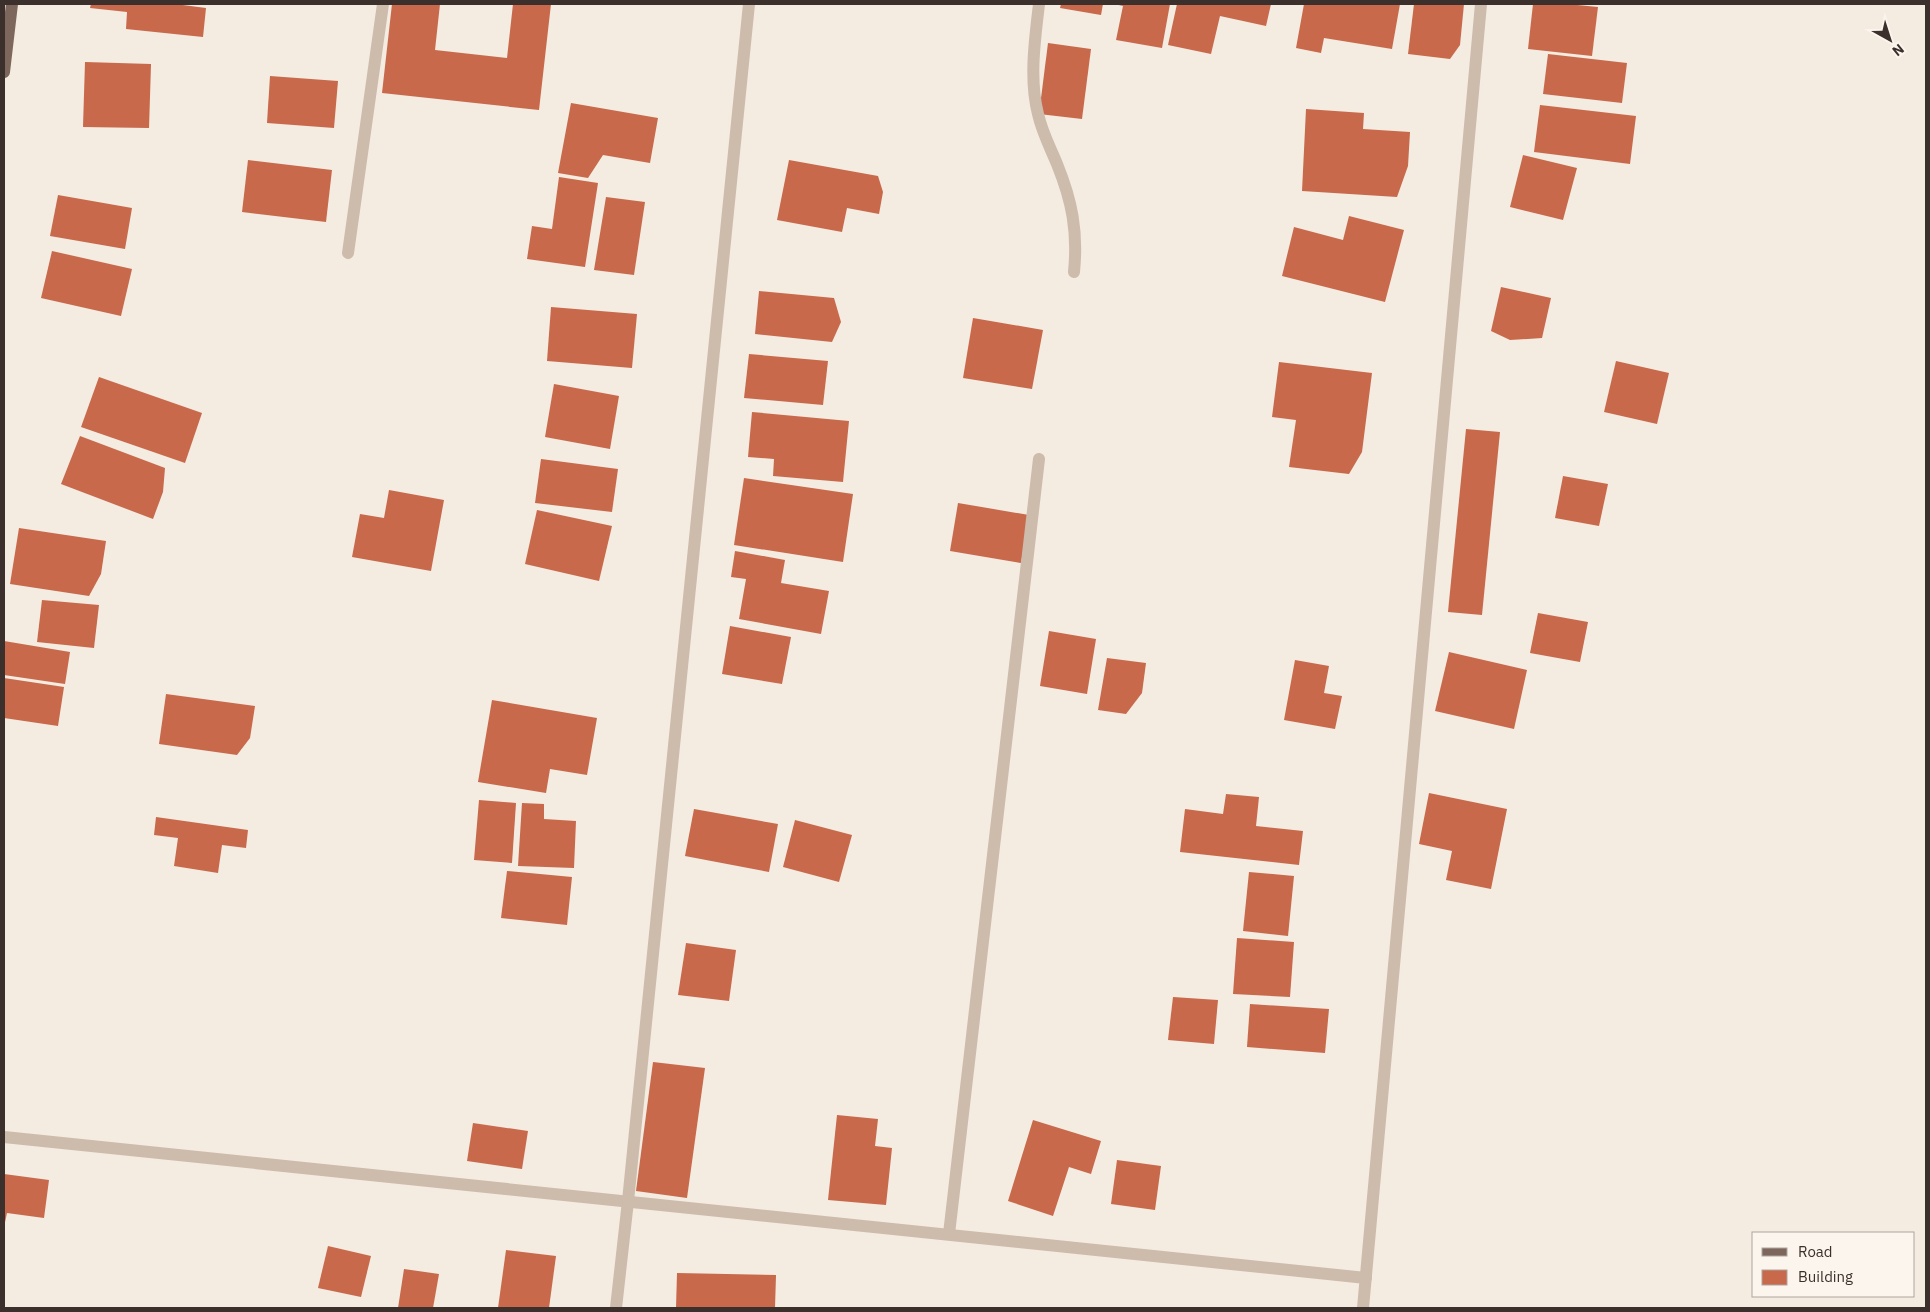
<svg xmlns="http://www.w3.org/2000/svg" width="1930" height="1312" viewBox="0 0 1930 1312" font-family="'IBM Plex Sans',sans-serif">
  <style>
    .building { fill: #c8694b }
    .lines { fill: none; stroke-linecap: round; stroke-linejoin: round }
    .minor { stroke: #cdbbac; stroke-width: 12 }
    .major { stroke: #7d675c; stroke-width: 12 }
  </style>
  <rect width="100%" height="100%" fill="#f4ebe1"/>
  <g class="building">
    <path d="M91,4H175L206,8L203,37L126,29L127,12L90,8Z"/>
    <path d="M392,4H440L435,50L507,58L513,4H551L539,110L382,93Z"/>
    <path d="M1061,4H1103L1101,15L1060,8Z"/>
    <path d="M1114,4H1170L1162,48L1116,40L1123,6Z"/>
    <path d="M1177,4H1271L1266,26L1220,16L1211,54L1168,45Z"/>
    <path d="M1304,4H1400L1392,49L1324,38L1321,53L1296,48Z"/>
    <path d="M1414,4H1464L1460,45L1450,59L1408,54Z"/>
    <path d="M1533,4H1567L1598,7L1592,56L1528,49Z"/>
    <path d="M1048,43L1091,49L1082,119L1039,114Z"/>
    <path d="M1548,54L1627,63L1622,103L1543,94Z"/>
    <path d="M85,62L151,64L149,128L83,127Z"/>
    <path d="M270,76L338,81L334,128L267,123Z"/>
    <path d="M571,103L658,118L650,163L603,155L588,178L558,173Z"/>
    <path d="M1540,105L1636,116L1630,164L1534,152Z"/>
    <path d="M1306,109L1364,113L1363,129L1410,132L1408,166L1397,197L1302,191Z"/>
    <path d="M1523,155L1577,168L1563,220L1510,207Z"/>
    <path d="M248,160L332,170L326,222L242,212Z"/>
    <path d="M789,160L878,176L883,192L879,214L847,208L842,232L777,220Z"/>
    <path d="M559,177L598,183L585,267L527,259L532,226L552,229Z"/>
    <path d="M58,195L132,208L125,249L50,236Z"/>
    <path d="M606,197L645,202L634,275L594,270Z"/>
    <path d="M1349,216L1404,230L1385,302L1282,276L1294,227L1343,240Z"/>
    <path d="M52,251L132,269L121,316L41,298Z"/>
    <path d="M1501,287L1551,298L1542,338L1510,340L1491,331Z"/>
    <path d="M759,291L834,298L841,322L832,342L755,334Z"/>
    <path d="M551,307L637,314L632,368L547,361Z"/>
    <path d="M973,318L1043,330L1032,389L963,378Z"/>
    <path d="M749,354L828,361L823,405L744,398Z"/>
    <path d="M1616,361L1669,373L1657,424L1604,412Z"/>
    <path d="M1279,362L1372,373L1362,452L1349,474L1289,467L1296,420L1272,417Z"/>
    <path d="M99,377L202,413L185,463L81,427Z"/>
    <path d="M554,384L619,396L610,449L545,437Z"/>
    <path d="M752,412L849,421L843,482L773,476L774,459L748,457Z"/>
    <path d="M1466,429L1500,432L1482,615L1448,612Z"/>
    <path d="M80,436L165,468L163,492L153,519L61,484Z"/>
    <path d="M541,459L618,469L612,512L535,503Z"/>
    <path d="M1563,476L1608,484L1599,526L1555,518Z"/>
    <path d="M744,478L853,494L843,562L734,545Z"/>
    <path d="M389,490L444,500L431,571L352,557L360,514L384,518Z"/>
    <path d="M958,503L1029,515L1021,563L950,551Z"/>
    <path d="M537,510L612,526L599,581L525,564Z"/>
    <path d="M19,528L106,541L101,574L89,596L10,584Z"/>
    <path d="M735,551L785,560L781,583L829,591L821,634L739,619L746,579L731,577Z"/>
    <path d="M42,600L99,605L94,648L37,642Z"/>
    <path d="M1538,613L1588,622L1580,662L1530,653Z"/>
    <path d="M730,626L791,637L782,684L722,674Z"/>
    <path d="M1049,631L1096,639L1087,694L1040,686Z"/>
    <path d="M4,641L70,652L65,684L4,675Z"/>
    <path d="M1449,652L1527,670L1514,729L1435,711Z"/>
    <path d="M1107,658L1146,663L1142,693L1126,714L1098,710Z"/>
    <path d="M1295,660L1329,666L1324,693L1342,696L1335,729L1284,720Z"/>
    <path d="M4,678L64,687L58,726L4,718Z"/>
    <path d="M166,694L255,706L250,738L237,755L159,744Z"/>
    <path d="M492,700L597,718L587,775L550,769L546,793L478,782Z"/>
    <path d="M1429,793L1507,809L1491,889L1446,880L1452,851L1419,844Z"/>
    <path d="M1226,794L1259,797L1256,826L1303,831L1299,865L1180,852L1185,809L1223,814Z"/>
    <path d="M479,800L516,803L512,863L474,860Z"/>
    <path d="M522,803L544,804V819L576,821L574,868L518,866Z"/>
    <path d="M694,809L778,824L769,872L685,856Z"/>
    <path d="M156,817L248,830L246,848L222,845L218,873L174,866L178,838L154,835Z"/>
    <path d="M795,820L852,835L839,882L783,867Z"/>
    <path d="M507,871L572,877L567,925L501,918Z"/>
    <path d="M1249,872L1294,876L1288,936L1243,931Z"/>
    <path d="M1237,938L1294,942L1290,997L1233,994Z"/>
    <path d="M686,943L736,950L729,1001L678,995Z"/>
    <path d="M1173,997L1218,1000L1214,1044L1168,1040Z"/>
    <path d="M1250,1004L1329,1009L1325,1053L1247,1047Z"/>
    <path d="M653,1062L705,1068L687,1198L636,1191Z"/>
    <path d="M837,1115L878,1119L875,1146L892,1148L886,1205L828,1200Z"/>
    <path d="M1033,1120L1101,1141L1091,1174L1069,1167L1053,1216L1008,1201Z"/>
    <path d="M473,1123L528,1131L522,1169L467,1161Z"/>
    <path d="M1117,1160L1161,1166L1155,1210L1111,1204Z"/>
    <path d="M4,1174L49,1180L44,1218L7,1213L4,1227Z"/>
    <path d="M328,1246L371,1256L361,1297L318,1288Z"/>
    <path d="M506,1250L556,1256L549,1308H498Z"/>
    <path d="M404,1269L439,1274L433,1308H398Z"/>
    <path d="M677,1273L776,1275L775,1308H676Z"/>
  </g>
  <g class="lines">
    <g class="minor">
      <path d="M1039,4C1035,39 1029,79 1038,114C1042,132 1050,147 1057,164C1072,201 1078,231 1074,272"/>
      <path d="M348,253L383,4"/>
      <path d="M4,1137L1366,1278"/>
      <path d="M949,1234L1039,459"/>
      <path d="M616,1308L628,1201L749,4"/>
      <path d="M1363,1308L1481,4"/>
    </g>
    <path class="major" d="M4,72L12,4"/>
  </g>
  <rect width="1930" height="1312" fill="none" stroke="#3b302b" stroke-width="10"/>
  <rect x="1752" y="1232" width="162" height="65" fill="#fbf5ee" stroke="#aea6a0"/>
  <rect x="1762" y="1248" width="25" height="8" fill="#7d675c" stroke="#aea6a0"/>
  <text x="1798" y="1257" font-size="15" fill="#3b302b">Road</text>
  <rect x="1762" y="1270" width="25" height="15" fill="#c8694b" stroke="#aea6a0"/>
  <text x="1798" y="1282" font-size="15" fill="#3b302b">Building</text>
  <g transform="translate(1890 40) rotate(141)" stroke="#fbf5ee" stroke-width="4" paint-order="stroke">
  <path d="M0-4L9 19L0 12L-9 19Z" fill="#3b302b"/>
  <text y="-8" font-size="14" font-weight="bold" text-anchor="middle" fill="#3b302b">N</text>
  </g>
</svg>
